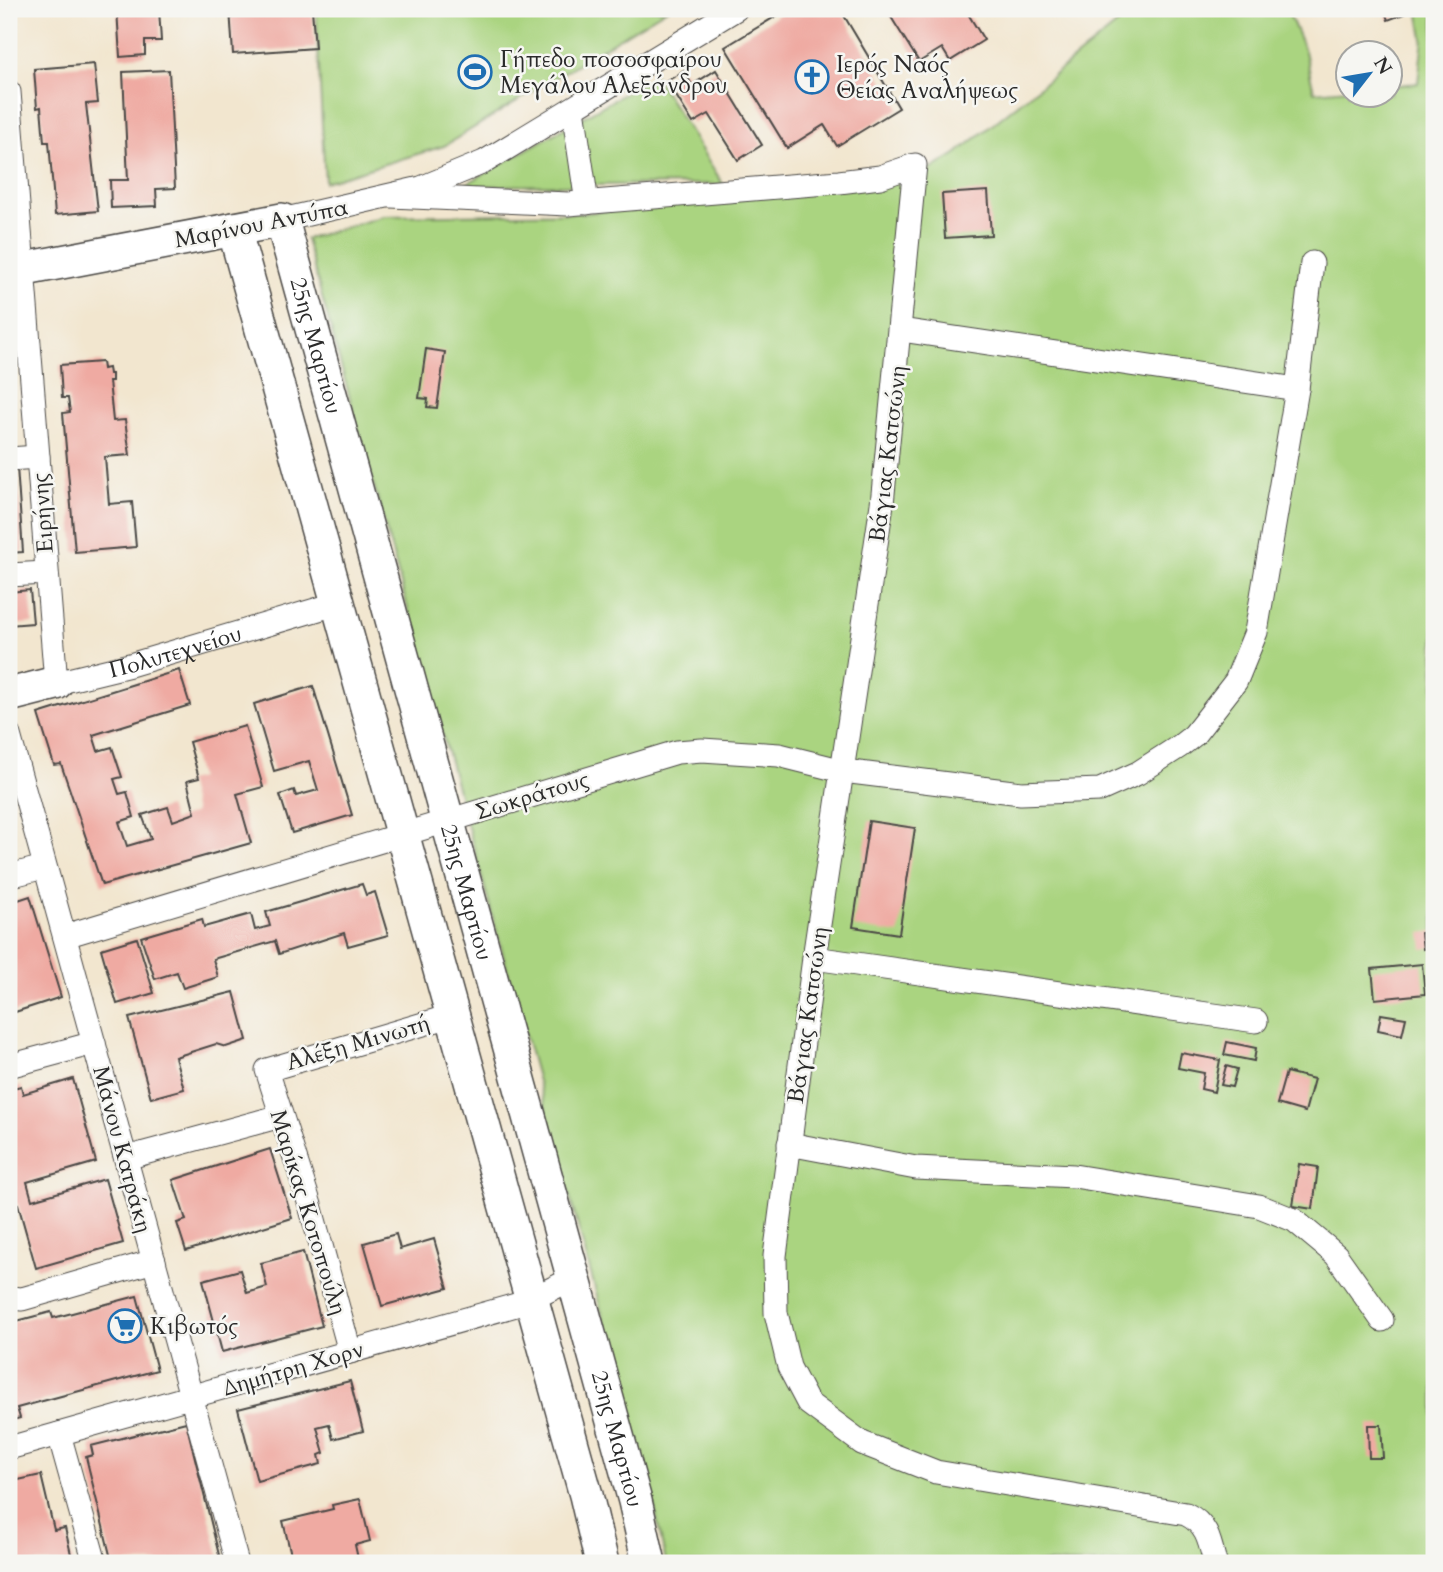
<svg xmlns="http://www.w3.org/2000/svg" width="1443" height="1572" viewBox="0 0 1443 1572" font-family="Cardo,serif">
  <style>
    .green { fill: #aad480; stroke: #6a8056; stroke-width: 2 }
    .building { fill: #efaaa2 }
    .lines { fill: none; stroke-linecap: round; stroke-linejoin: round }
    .street-casing { stroke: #494744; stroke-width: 25 }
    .secondary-casing { stroke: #494744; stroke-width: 36 }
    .street { stroke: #fff; stroke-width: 23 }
    .secondary { stroke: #fff; stroke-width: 33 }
    .labels { text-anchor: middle; stroke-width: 5; stroke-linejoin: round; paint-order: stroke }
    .poi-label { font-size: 23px; fill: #2b2b2b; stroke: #f6f6f2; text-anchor: start }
    .street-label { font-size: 23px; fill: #2b2b2b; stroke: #f6f6f2 }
  </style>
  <rect width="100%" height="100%" fill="#f6f6f2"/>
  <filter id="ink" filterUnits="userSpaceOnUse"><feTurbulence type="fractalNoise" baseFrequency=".0143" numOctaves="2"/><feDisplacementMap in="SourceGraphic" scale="14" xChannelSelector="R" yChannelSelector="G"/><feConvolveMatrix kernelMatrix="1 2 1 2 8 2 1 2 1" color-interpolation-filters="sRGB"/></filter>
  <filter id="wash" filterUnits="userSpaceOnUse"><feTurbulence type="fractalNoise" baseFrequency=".00686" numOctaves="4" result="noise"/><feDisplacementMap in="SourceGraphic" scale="28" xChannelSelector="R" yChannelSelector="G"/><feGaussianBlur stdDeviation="1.57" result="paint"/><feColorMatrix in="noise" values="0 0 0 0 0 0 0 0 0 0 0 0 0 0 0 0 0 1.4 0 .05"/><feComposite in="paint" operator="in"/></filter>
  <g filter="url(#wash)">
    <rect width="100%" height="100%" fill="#f2e6cf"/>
    <g class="green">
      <path d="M316,9H667L444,146L325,182Z"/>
      <path d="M1136,9H1287L1305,51L1314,92L1348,89V94H1390L1391,86L1418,83L1423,38L1418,9H1434V1563H666L653,1500L601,1310L306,239L384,216L586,213L920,176L956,154Z"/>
      <path d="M655,76L723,184L463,186Z"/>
    </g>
    <g id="blocks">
      <g class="building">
        <path d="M117,9H159L161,41H145V55L120,57Z"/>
        <path d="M230,9H312L315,48L233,54Z"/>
        <path d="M788,9H840L899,108L837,146L824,125L787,148L725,47Z"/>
        <path d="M886,9H965L984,40L950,61L942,48L919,62Z"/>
        <path d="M1384,9H1402L1404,14L1388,20Z"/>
        <path d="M94,64L98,103L86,104L98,211L55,215L49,142H44L41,107L37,108L34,69Z"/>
        <path d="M169,70L175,188L156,189L157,206L111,208L110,180H128L123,72Z"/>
        <path d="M716,70L762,145L738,160L709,114L693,123L667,81L684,71L692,85Z"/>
        <path d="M988,191L991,235L945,238L942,194Z"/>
        <path d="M426,349L445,352L437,408L427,407L428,399L419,398Z"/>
        <path d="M102,362L103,369L108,368L109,374H112V381H109L113,421L125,420L130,455L105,457L109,504L132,502L136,547L75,552L63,413L70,412L68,398H62L60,365Z"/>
        <path d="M9,467H17L23,552L9,553Z"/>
        <path d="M30,590L33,623L9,625V592Z"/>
        <path d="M179,670L190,705L93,735L98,751L112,747L122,777L114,779L119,794L127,792L134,817L119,822L127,846L151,839L142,815L168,807L173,821L195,813L187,781L199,778L189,742L245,726L263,787L237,794L251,843L102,885L61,764L54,765L38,714Z"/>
        <path d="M313,686L352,815L292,833L280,795L294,790L296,796L318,790L309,761L274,771L254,704Z"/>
        <path d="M869,821L915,828L899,934L853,927Z"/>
        <path d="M362,884L366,895L375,892L388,935L348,946L344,933L279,954L275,941L213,959L218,977L183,988L177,972L155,979L141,937L202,919L204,927L251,914L255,930L270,926L266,912Z"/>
        <path d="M30,896L61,997L9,1014V903Z"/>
        <path d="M1434,931V947L1423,949L1421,933Z"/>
        <path d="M137,938L154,993L117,1004L101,949Z"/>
        <path d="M1422,964L1425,994L1375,999L1372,969Z"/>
        <path d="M234,992L247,1040L226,1047L216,1044L175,1057L184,1089L151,1098L129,1018Z"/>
        <path d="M1381,1014L1406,1018L1402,1035L1378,1030Z"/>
        <path d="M1227,1042L1256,1048L1254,1061L1224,1055Z"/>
        <path d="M1181,1053L1220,1060L1214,1092L1201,1089L1204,1073L1178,1068Z"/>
        <path d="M1226,1066L1237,1069L1232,1087L1221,1085Z"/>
        <path d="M1286,1072L1314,1079L1305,1112L1277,1104Z"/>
        <path d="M73,1079L96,1162L27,1182L32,1200L105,1179L123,1243L36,1268L18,1204L9,1206V1089L21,1086L23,1094Z"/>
        <path d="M270,1149L292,1218L186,1251L177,1223L186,1220L173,1180Z"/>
        <path d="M1299,1164L1318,1167L1313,1209L1293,1206Z"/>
        <path d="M396,1234L400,1249L434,1239L448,1288L382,1306L364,1243Z"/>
        <path d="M303,1252L322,1326L222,1352L203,1280L240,1270L247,1293L267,1287L261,1263Z"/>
        <path d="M137,1296L157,1370L17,1408L20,1418L9,1421V1323L51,1312L53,1318Z"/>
        <path d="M350,1381L363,1431L333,1439L329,1424L317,1427L324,1453L319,1455L321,1464L257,1481L238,1409Z"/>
        <path d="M186,1422L221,1563H112L86,1457L93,1455L91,1446Z"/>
        <path d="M1368,1425H1381L1383,1458H1369Z"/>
        <path d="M41,1475L54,1530L65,1528L73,1563H13L9,1544V1482Z"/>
        <path d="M360,1499L370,1541L355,1545L359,1563H293L283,1521L333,1509L332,1505Z"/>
      </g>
    </g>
  </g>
  <g filter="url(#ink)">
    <use href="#blocks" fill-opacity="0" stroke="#494744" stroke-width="2"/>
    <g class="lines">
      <defs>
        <g id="street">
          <path id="s1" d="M9,92L56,683L130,665L339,603"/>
          <path d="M573,109L587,203"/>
          <path d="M391,196L568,204L839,182L880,177L915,165L882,504L814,958L775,1256L776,1313L789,1367L808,1403L862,1443L936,1472L1186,1514C1207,1524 1210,1542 1215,1563"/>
          <path d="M282,220L421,188L484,162L736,9"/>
          <path d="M901,330L1297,389"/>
          <path d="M9,459L38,457"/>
          <path d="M9,575L46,573"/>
          <path d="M9,735L237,1563"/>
          <path d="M9,876L44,867"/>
          <path d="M65,936L677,752L702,750L779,755L843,771L1021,793L1100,790L1138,773L1180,746L1194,735L1236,681L1256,632L1297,389L1312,263"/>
          <path d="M814,958L1256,1021"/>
          <path d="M9,1066L94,1043"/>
          <path d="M789,1144L916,1168L1074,1176L1259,1206L1294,1220L1336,1255L1382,1320"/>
          <path d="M126,1158L281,1116"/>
          <path d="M9,1298L22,1299L154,1261"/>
          <path d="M350,1352L310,1205L267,1070L454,1015"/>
          <path d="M59,1434L95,1563"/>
          <path d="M9,1448L523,1303L574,1278"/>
        </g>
        <g id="secondary">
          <path d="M234,229L586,1495L602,1563"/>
          <path id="s2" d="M9,272L282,220L635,1501L649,1563"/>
          <path d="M9,695L56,683"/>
        </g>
      </defs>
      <use href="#street" class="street-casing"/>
      <use href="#secondary" class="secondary-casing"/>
      <use href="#street" class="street"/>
      <use href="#secondary" class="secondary"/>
    </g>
  </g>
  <defs>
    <symbol id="stadium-ring" viewBox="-11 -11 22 22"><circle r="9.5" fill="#f6f6f2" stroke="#1f6fb2" stroke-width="1.5"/><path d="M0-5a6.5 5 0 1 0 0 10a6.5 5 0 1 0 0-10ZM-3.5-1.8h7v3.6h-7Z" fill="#1f6fb2"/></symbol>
    <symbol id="church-ring" viewBox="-11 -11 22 22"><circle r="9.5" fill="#f6f6f2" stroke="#1f6fb2" stroke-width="1.5"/><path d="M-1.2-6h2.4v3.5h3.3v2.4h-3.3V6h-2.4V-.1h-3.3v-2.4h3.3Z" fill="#1f6fb2"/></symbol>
    <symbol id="supermarket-ring" viewBox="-11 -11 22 22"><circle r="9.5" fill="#f6f6f2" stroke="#1f6fb2" stroke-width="1.5"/><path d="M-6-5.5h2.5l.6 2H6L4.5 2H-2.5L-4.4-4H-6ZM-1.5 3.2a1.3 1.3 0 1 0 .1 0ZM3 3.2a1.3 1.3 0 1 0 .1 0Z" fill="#1f6fb2"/></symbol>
  </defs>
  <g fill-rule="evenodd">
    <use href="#stadium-ring" x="456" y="53" width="38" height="38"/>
    <use href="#church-ring" x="793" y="58" width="38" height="38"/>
    <use href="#supermarket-ring" x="106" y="1307" width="38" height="38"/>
  </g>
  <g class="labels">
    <g class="poi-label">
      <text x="500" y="67">Γήπεδο ποσοσφαίρου<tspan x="500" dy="26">Μεγάλου Αλεξάνδρου</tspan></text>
      <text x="836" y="72">Ιερός Ναός<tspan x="836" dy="26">Θείας Αναλήψεως</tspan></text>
      <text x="150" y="1334">Κιβωτός</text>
    </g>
    <g class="street-label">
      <text transform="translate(261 223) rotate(-11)" y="8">Μαρίνου Αντύπα</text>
      <text dy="8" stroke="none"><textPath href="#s2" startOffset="408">25ης Μαρτίου</textPath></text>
      <text transform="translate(887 454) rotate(-83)" y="8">Βάγιας Κατσώνη</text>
      <text transform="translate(42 513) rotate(-94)" y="8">Ειρήνης</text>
      <text dy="8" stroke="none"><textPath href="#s1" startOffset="716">Πολυτεχνείου</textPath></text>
      <text transform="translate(532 795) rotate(-17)" y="8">Σωκράτους</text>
      <text dy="8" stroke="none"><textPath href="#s2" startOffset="975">25ης Μαρτίου</textPath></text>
      <text transform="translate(807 1015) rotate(-82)" y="8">Βάγιας Κατσώνη</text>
      <text transform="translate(358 1042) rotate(-16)" y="8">Αλέξη Μινωτή</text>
      <text transform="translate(123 1149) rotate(75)" y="8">Μάνου Κατράκη</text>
      <text transform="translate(309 1212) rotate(73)" y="8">Μαρίκας Κοτοπούλη</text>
      <text transform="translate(293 1368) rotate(-16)" y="8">Δημήτρη Χορν</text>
      <text dy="8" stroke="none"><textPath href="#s2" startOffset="1542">25ης Μαρτίου</textPath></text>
    </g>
  </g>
  <rect width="1443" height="1572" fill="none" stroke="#f6f6f2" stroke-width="35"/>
  <g transform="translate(1369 74) rotate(59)"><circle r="33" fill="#f6f6f2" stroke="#a5a5a2" stroke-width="2"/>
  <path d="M0-5L12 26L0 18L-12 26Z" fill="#1f6fb2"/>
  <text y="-10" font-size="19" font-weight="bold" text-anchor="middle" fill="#2b2b2b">N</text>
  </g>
</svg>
